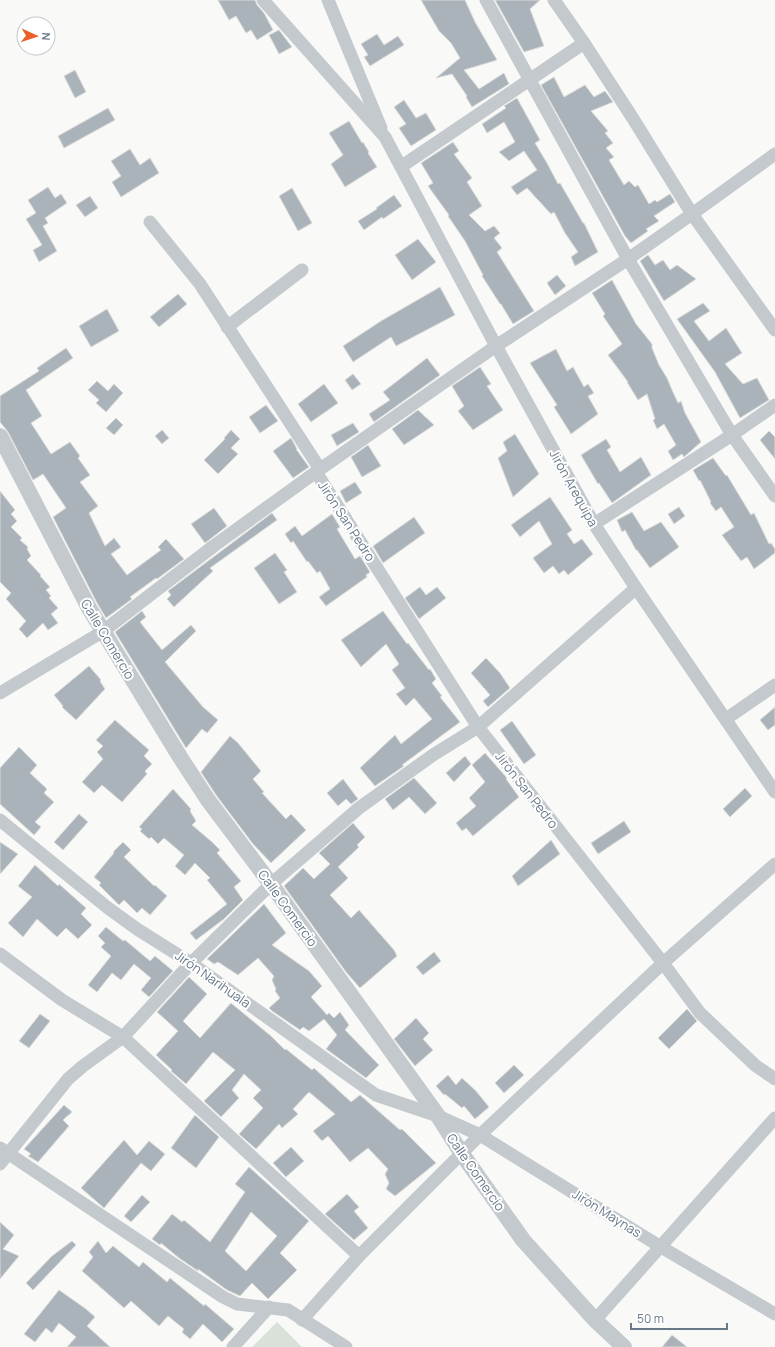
<svg xmlns="http://www.w3.org/2000/svg" width="775" height="1347" viewBox="0 0 775 1347" font-family="Manrope,sans-serif">
  <style>
    .green { fill: #dae1d8 }
    .building { fill: #abb3ba; stroke: #dbdbd9; fill-rule: evenodd }
    .lines { fill: none; stroke-linecap: round; stroke-linejoin: round }
    .minor { stroke: #c4c9cd; stroke-width: 13 }
    .tertiary { stroke: #c4c9cd; stroke-width: 16 }
    .labels { text-anchor: middle; stroke-width: 4; stroke-linejoin: round; paint-order: stroke }
    .street-label { font-size: 13px; fill: #677889; stroke: #fff }
  </style>
  <rect width="100%" height="100%" fill="#f9f9f7"/>
  <path class="green" d="M277,1322L302,1347H252Z"/>
  <g class="building">
    <path d="M218,0H255L257,5L264,13L273,30L257,40L251,30L246,33L236,16L229,20Z"/>
    <path d="M421,0H465L475,22L497,60L464,70L479,89L504,73L509,84L472,107L466,97L467,96L452,74L436,78L460,58L451,43L439,31Z"/>
    <path d="M495,0H540L530,9L544,46L524,52Z"/>
    <path d="M279,30L292,47L279,54L269,35Z"/>
    <path d="M377,34L384,45L398,36L404,45L370,66L364,57L368,55L361,44Z"/>
    <path d="M75,70L86,92L75,98L64,76Z"/>
    <path d="M554,77L564,97L585,85L594,97L605,91L613,102L591,111L608,131L605,133L613,143L606,148L614,157L609,160L624,185L629,181L635,187L638,185L649,204L655,200L657,202L670,194L675,202L654,216L659,221L646,229L648,231L631,243L625,236L541,85Z"/>
    <path d="M517,98L540,140L535,143L547,163L558,184L560,183L583,223H584L598,252L575,266L571,257L578,252L565,233L554,212L551,214L527,188L517,195L511,187L537,170L524,151L509,161L499,152L515,142L504,122L487,133L482,124L506,108L504,106Z"/>
    <path d="M404,100L416,118L426,113L436,130L411,146L399,128L406,124L394,107Z"/>
    <path d="M108,108L115,120L64,148L58,136Z"/>
    <path d="M349,121L362,143L363,142L369,152L368,153L377,167L345,187L331,164L343,155L329,133Z"/>
    <path d="M453,142L459,151L454,154L472,178L467,182L482,206L469,215L485,231L494,226L500,233L494,238L502,248L497,252L534,311L513,324L501,304H500L482,276L483,275L465,241L448,216L449,215L428,186L433,183L421,163Z"/>
    <path d="M130,149L140,165L150,158L159,173L121,197L112,182L121,176L111,161Z"/>
    <path d="M48,187L55,198L61,194L67,203L45,218L48,223L43,226L57,251L39,262L33,250L42,245L26,219L36,213L28,200Z"/>
    <path d="M292,188L312,223L298,231L279,196Z"/>
    <path d="M394,195L402,206L383,219L382,217L364,230L358,221L377,209L376,208Z"/>
    <path d="M90,196L98,208L85,217L76,205Z"/>
    <path d="M418,239L436,262L412,280L395,255Z"/>
    <path d="M648,255L655,265L663,260L670,270L677,265L696,279L664,301L640,261Z"/>
    <path d="M557,275L566,286L555,295L547,283Z"/>
    <path d="M612,280L636,324L652,344V348L659,365L667,378L672,390L678,403L681,401L685,413L701,442L684,457L682,454L673,460L668,451L676,445L664,424L657,429L653,420L655,419L647,394L638,400L627,382H628L608,355L622,344L603,316L605,314L592,293Z"/>
    <path d="M440,287L455,315L396,346L391,337L353,362L343,346L381,321Z"/>
    <path d="M178,294L187,304L159,327L150,317Z"/>
    <path d="M703,303L710,311L694,321L709,341L726,328L742,353L725,364L743,384L757,378L769,400L740,418L715,372L677,319Z"/>
    <path d="M107,309L119,331L91,347L79,326Z"/>
    <path d="M66,348L73,358L26,390L42,416L31,423L51,454L70,442L80,456L78,458L90,475L80,482L98,506L89,513L105,546L114,538L121,547L111,554L127,575L161,550L158,547L166,539L184,559L157,579L156,578L130,597L132,599L106,618L97,603L53,517L66,508L43,474L33,480L8,432L0,422V396L39,371L37,368Z"/>
    <path d="M556,349L567,371L573,367L584,387L588,384L594,393L588,396L598,414L571,434L554,407L557,405L530,363Z"/>
    <path d="M427,358L440,375L374,422L369,414L390,400L383,392Z"/>
    <path d="M480,367L491,384L487,386L503,410L473,430L458,411L464,406L452,386Z"/>
    <path d="M353,374L361,384L352,390L345,380Z"/>
    <path d="M97,381L108,391L114,384L123,393L106,412L96,403L99,400L88,390Z"/>
    <path d="M324,384L338,403L311,422L298,404Z"/>
    <path d="M266,405L278,421L260,433L249,417Z"/>
    <path d="M418,410L434,425L404,445L392,429Z"/>
    <path d="M116,418L123,425L114,435L106,428Z"/>
    <path d="M353,423L359,432L337,446L331,435Z"/>
    <path d="M162,430L169,438L162,444L155,436Z"/>
    <path d="M231,430L240,439L231,448L238,454L218,474L204,460L225,439L224,438Z"/>
    <path d="M769,431L775,437V459L760,440Z"/>
    <path d="M515,434L539,474L513,497L498,458L507,451L503,442Z"/>
    <path d="M291,438L297,449H296L309,467L293,478L273,451Z"/>
    <path d="M606,439L611,447L607,450L620,472L641,457L651,475L612,503L599,483L598,484L581,455Z"/>
    <path d="M368,445L381,466L362,477L351,457Z"/>
    <path d="M713,458L726,476L727,475L751,515L754,513L769,544L771,543L775,549V553L754,569L747,557L741,561L722,535L734,527L721,507L716,511L710,503L711,502L700,480L699,481L693,470Z"/>
    <path d="M355,482L362,493L346,503L340,491Z"/>
    <path d="M0,491L15,510L11,514L17,521L11,527L22,538L20,540L28,547L27,549L31,556L27,560L41,575L40,576L50,587L46,590L51,596L49,598L58,608L51,614L58,623L48,630L43,623L27,638L19,629L26,621L6,599L11,593L0,582Z"/>
    <path d="M550,497L572,530L567,534L574,544L582,539L593,554L568,575L564,570L559,574L553,566L544,573L533,558L552,544L539,521L520,537L511,525Z"/>
    <path d="M679,507L685,516L674,524L668,514Z"/>
    <path d="M214,508L227,526L205,543L191,524Z"/>
    <path d="M632,512L644,531L661,522L679,547L650,568L637,550H636L625,530L622,532L617,520Z"/>
    <path d="M272,513L277,520L210,568L213,571L174,607L167,599L171,595L168,591Z"/>
    <path d="M332,514L340,527L337,529L355,559L360,556L370,572L366,575L367,577L326,606L319,597L330,589L320,571L317,573L308,561L307,562L293,541L291,543L285,534L295,526L302,536Z"/>
    <path d="M414,517L425,533L383,563L373,546Z"/>
    <path d="M275,553L287,570L284,572L297,592L279,604L254,568Z"/>
    <path d="M420,587L426,595L437,587L446,598L419,619L405,598Z"/>
    <path d="M142,611L146,617L140,622L162,650L191,625L196,631L165,662L203,707L218,720L207,733L202,729L186,748L115,632Z"/>
    <path d="M383,611L407,644L408,643L429,670L430,669L436,679L432,683L442,696L440,697L460,722L402,765L404,766L375,786L360,768L395,735L401,744L432,719L414,698L406,706L396,694L405,688L392,670L399,664L386,644L361,667L341,640Z"/>
    <path d="M486,658L500,673L510,688L488,707L483,701L490,695L471,673Z"/>
    <path d="M89,666L101,680L100,681L105,689L76,720L62,707L63,706L54,695Z"/>
    <path d="M775,707V725L768,730L760,720Z"/>
    <path d="M115,720L149,750L144,756L152,764L145,771L147,774L122,802L102,785L94,793L82,782L103,759L97,752L103,746L96,740Z"/>
    <path d="M512,721L536,755L524,764L500,730Z"/>
    <path d="M230,736L238,743L261,771L253,779L264,792L262,793L286,819L291,814L306,830L271,863L253,844L216,795L201,772Z"/>
    <path d="M19,747L37,765L30,773L47,789L44,793L54,802L35,822L41,827L34,835L0,804V768Z"/>
    <path d="M485,753L507,778L506,779L519,797L473,836L466,828L462,831L456,823L476,806L469,798L485,782L472,765Z"/>
    <path d="M465,756L471,764L454,782L446,773Z"/>
    <path d="M414,778L437,803L425,814L409,797L393,810L385,799Z"/>
    <path d="M343,779L358,799L351,804L346,799L338,806L327,793Z"/>
    <path d="M745,788L752,796L730,817L723,809Z"/>
    <path d="M173,789L191,809L190,811L196,821L192,825L212,842L220,850L217,853L241,881L234,887L243,900L224,919L196,940L190,933L227,904L207,880L210,878L195,863L185,875L175,866L184,855L164,838L158,844L151,837L149,839L140,831L142,829L139,827Z"/>
    <path d="M79,814L88,822L63,850L54,842Z"/>
    <path d="M624,821L631,832L598,854L591,843Z"/>
    <path d="M353,823L365,837L357,845L359,847L338,867L348,878L330,895L351,918L359,910L394,950L397,956L360,988L346,972L284,886L303,868L314,879L330,864L319,853Z"/>
    <path d="M551,840L560,854L518,886L512,876Z"/>
    <path d="M0,842L18,854L0,874Z"/>
    <path d="M123,842L131,850L124,857L154,886L155,885L167,896L150,915L142,908L137,913L124,900L119,905L99,885L101,883L94,877L114,853L113,852Z"/>
    <path d="M35,865L58,886L59,884L86,908L81,914L92,925L78,939L66,928L57,937L37,919L23,937L8,923L32,897L18,886Z"/>
    <path d="M264,904L286,933L272,945L309,971L322,986L311,997L327,1015L329,1013L334,1018L340,1012L349,1025L345,1030L379,1065L366,1078L326,1049L337,1035L324,1019L309,1031L303,1027L300,1030L272,1011L269,1008L280,998L275,991L276,989L272,980L274,976L258,958L238,975L218,962L214,964L207,959Z"/>
    <path d="M106,927L123,941L125,940L150,961L155,956L173,971L149,997L141,990L151,978L134,964L121,980L112,973L97,992L88,985L111,956L101,947L105,943L98,936Z"/>
    <path d="M434,952L441,961L423,975L416,967Z"/>
    <path d="M189,977L207,994L183,1021L200,1038L231,1003L271,1036L285,1050L286,1049L312,1070L314,1068L351,1102L360,1095L400,1130L402,1129L436,1163L395,1196L386,1189L389,1183L385,1174L388,1169L368,1148L350,1162L328,1136L322,1141L313,1131L335,1114L309,1092L293,1109L298,1114L282,1128L279,1124L256,1149L239,1134L263,1108L253,1098L261,1090L244,1074L232,1090L239,1098L221,1117L204,1101L235,1070L213,1052L186,1084L171,1071L172,1070L156,1055L178,1031L157,1012Z"/>
    <path d="M687,1009L697,1021L669,1049L658,1038Z"/>
    <path d="M40,1014L50,1021L29,1048L19,1041Z"/>
    <path d="M416,1018L429,1033L423,1039L433,1050L415,1066L394,1039Z"/>
    <path d="M514,1065L524,1075L504,1093L495,1083Z"/>
    <path d="M448,1075L456,1085L462,1078L476,1091L489,1107L475,1119L464,1106L462,1108L445,1094L444,1095L436,1086Z"/>
    <path d="M64,1105L72,1112L63,1120L69,1126L38,1162L28,1156L31,1154L24,1149Z"/>
    <path d="M195,1115L219,1137L196,1168L171,1148Z"/>
    <path d="M124,1140L137,1155L149,1141L165,1154L151,1171L141,1163L104,1208L81,1188Z"/>
    <path d="M291,1147L304,1161L286,1177L273,1163Z"/>
    <path d="M249,1167L309,1221L280,1253L297,1270L268,1299L252,1283L240,1296L227,1290L198,1269V1271L179,1258L161,1243L160,1245L152,1239L172,1214L182,1222L184,1220L210,1242L245,1192L235,1184ZM251,1212L277,1236L246,1271L225,1251Z"/>
    <path d="M347,1194L359,1207L354,1211L368,1228L354,1240L325,1214Z"/>
    <path d="M142,1195L150,1202L131,1222L124,1216Z"/>
    <path d="M0,1222L14,1235L3,1249L19,1256L0,1279Z"/>
    <path d="M72,1241L76,1245L33,1290L26,1283L52,1256Z"/>
    <path d="M98,1241L106,1253L113,1246L139,1267L143,1262L167,1282L170,1278L204,1306L205,1304L234,1329L222,1342L203,1324L190,1339L182,1332L184,1329L168,1316L159,1326L131,1301L124,1308L82,1271L93,1257L89,1252Z"/>
    <path d="M59,1290L86,1309L95,1317L87,1326L110,1347H67L76,1337L59,1323L52,1333L46,1328L35,1342L24,1334Z"/>
    <path d="M672,1335L687,1347H662Z"/>
  </g>
  <g class="lines">
    <g class="minor">
      <path d="M263,0L385,137L496,346L594,524L636,588L775,792"/>
      <path d="M328,0L381,128"/>
      <path d="M486,0L628,259L732,435L775,496"/>
      <path d="M554,0L584,43L632,117L692,214L775,330"/>
      <path d="M402,166L584,43"/>
      <path d="M150,222L200,284L320,469"/>
      <path d="M227,327L302,270"/>
      <path d="M316,472L478,727L663,963L700,1013L756,1066L775,1079"/>
      <path d="M594,524L732,435L775,405"/>
      <path d="M0,693L102,632L215,545L316,472L496,346L628,259L692,214L775,154"/>
      <path d="M726,719L775,685"/>
      <path d="M0,820L108,908L137,929L191,963L376,1095L438,1116L480,1135L661,1247L775,1314"/>
      <path d="M0,954L62,1000L123,1037L359,1256"/>
      <path d="M0,1148L223,1297L237,1304L288,1310L346,1347"/>
      <path d="M0,1164L68,1079L83,1066L123,1037L191,963L271,884L359,808L433,755L478,727L636,588"/>
      <path d="M302,1320L359,1256L480,1135L663,963L775,864"/>
      <path d="M595,1320L775,1118"/>
      <path d="M233,1347L269,1307"/>
    </g>
    <path class="tertiary" d="M0,436L89,608L180,757L208,800L271,884L438,1116L462,1154L523,1240L595,1320L624,1347"/>
  </g>
  <g class="labels">
    <g class="street-label">
      <text transform="translate(574 488) rotate(61)" y="5">Jirón Arequipa</text>
      <text transform="translate(347 521) rotate(57)" y="5">Jirón San Pedro</text>
      <text transform="translate(108 639) rotate(59)" y="5">Calle Comercio</text>
      <text transform="translate(527 790) rotate(52)" y="5">Jirón San Pedro</text>
      <text transform="translate(288 908) rotate(54)" y="5">Calle Comercio</text>
      <text transform="translate(213 979) rotate(35)" y="5">Jirón Narihuala</text>
      <text transform="translate(476 1172) rotate(55)" y="5">Calle Comercio</text>
      <text transform="translate(607 1213) rotate(32)" y="5">Jirón Maynas</text>
    </g>
  </g>
  <g transform="translate(36 36) rotate(93)"><circle r="19" fill="#ffffff" stroke="#c2c9d0"/>
  <path d="M0-3L7 15L0 10L-7 15Z" fill="#e96127"/>
  <text y="-6" font-size="11" font-weight="bold" text-anchor="middle" fill="#677889">N</text>
  </g>
  <path d="M631 1323v6h96v-6" fill="none" stroke="#677889" stroke-width="2"/>
  <text x="637" y="1323" font-size="12" fill="#677889" stroke="#ffffff" stroke-width="3" paint-order="stroke">50 m</text>
</svg>
